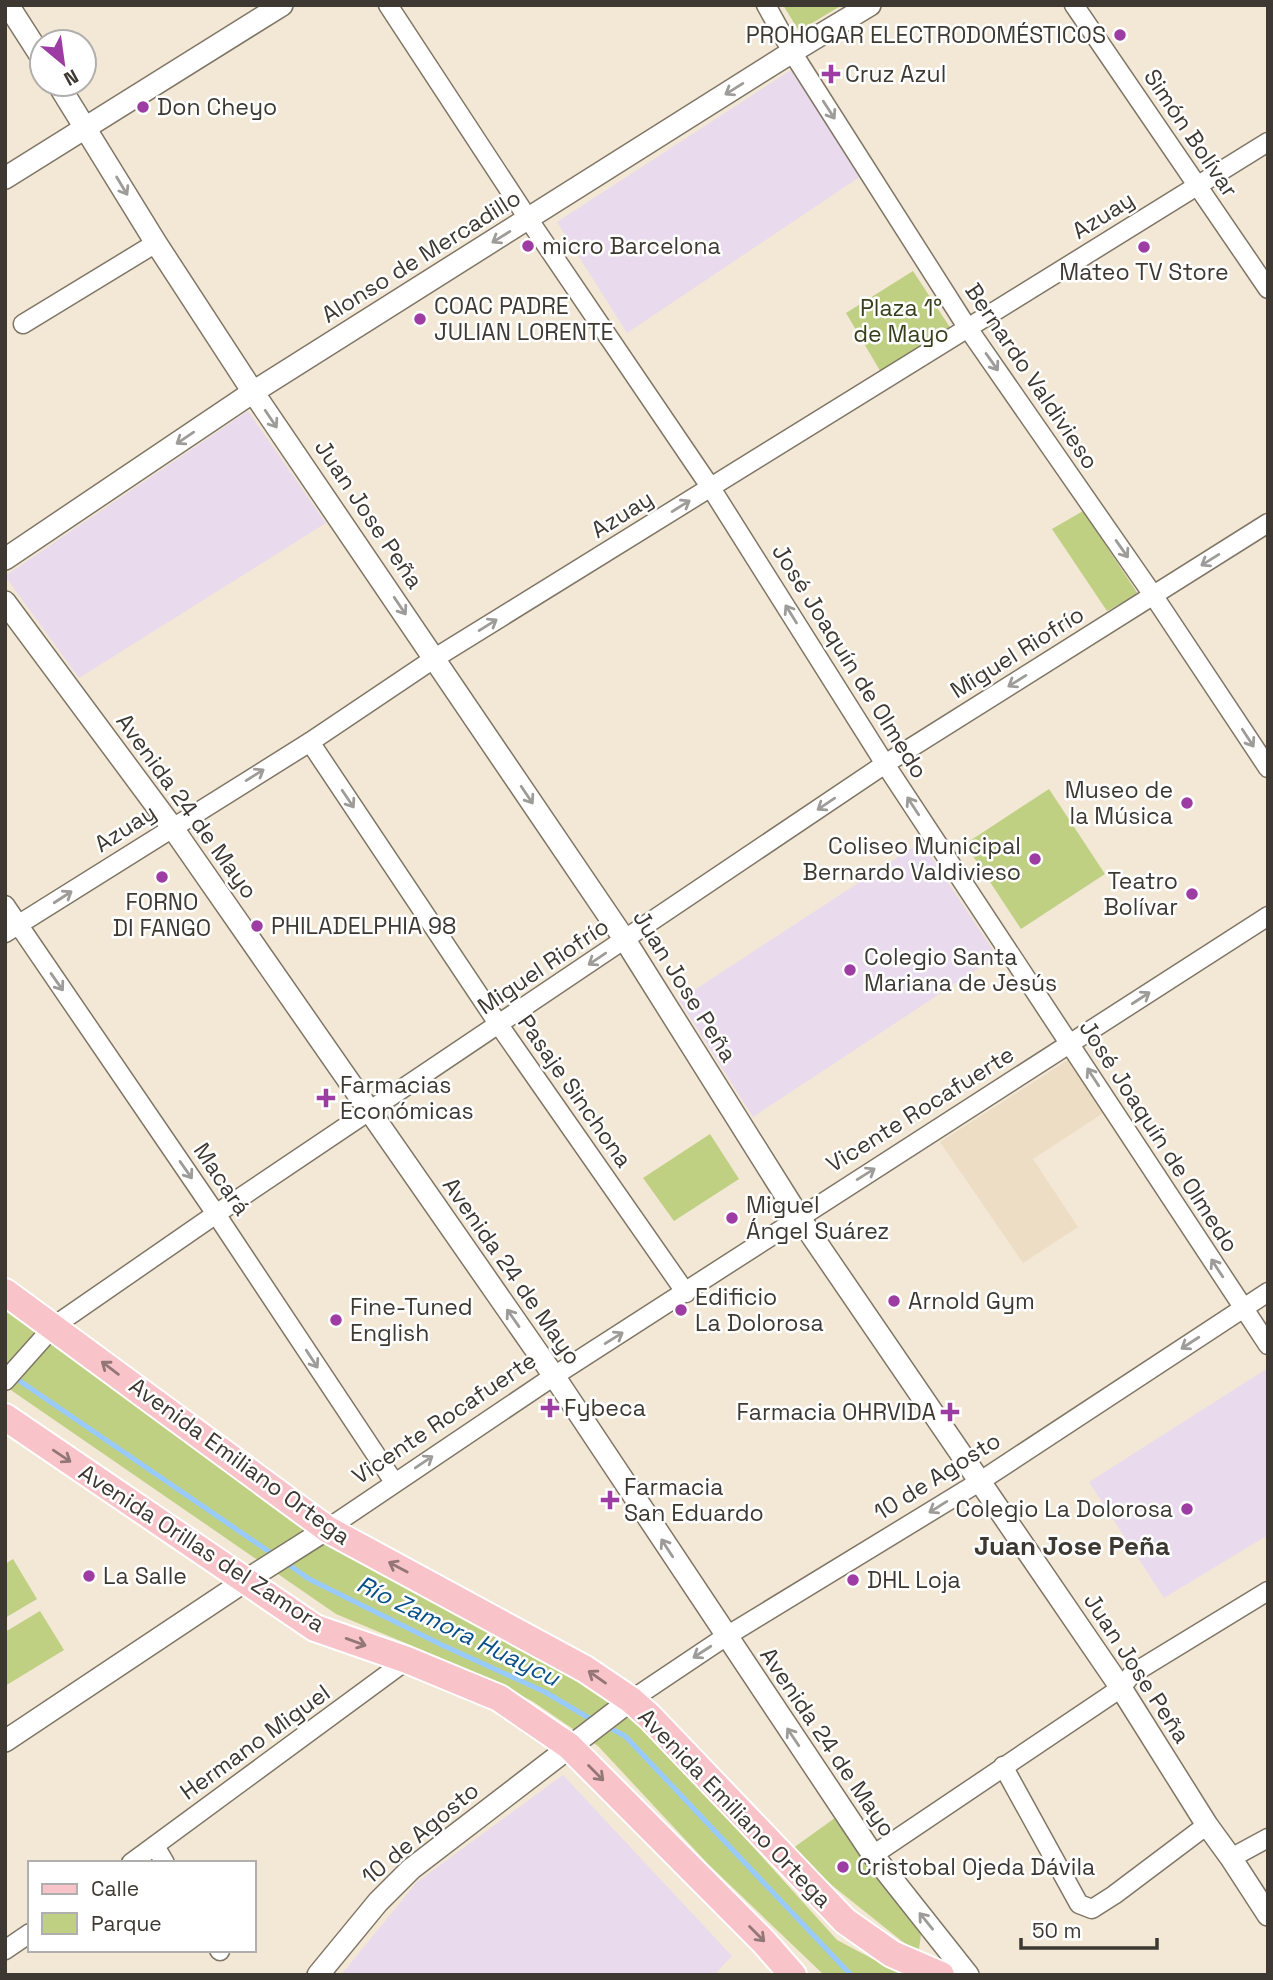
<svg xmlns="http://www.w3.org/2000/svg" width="1273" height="1980" viewBox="0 0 1273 1980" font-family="'Space Grotesk',sans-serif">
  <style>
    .built { fill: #ecddc4 }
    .education { fill: #e9daed }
    .green { fill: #bfd083 }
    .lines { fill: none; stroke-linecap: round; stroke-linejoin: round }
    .stream { stroke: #98cafe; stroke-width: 5 }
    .minor-casing { stroke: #807666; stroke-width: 21 }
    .tertiary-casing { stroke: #807666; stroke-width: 24 }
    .primary-casing { stroke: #fff; stroke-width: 30 }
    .minor { stroke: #fff; stroke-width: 18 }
    .tertiary { stroke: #fff; stroke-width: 21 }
    .primary { stroke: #f9c3ca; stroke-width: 26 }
    .oneway { stroke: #9e9c98 }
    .oneway2 { stroke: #927776 }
    .poi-dot { fill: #9d3ca3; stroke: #fff; stroke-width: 2.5 }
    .labels { text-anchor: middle; stroke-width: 5; stroke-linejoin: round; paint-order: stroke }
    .poi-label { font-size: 23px; fill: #3d3831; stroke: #fff; text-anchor: start }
    .street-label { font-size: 23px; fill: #3d3831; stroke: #fff }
    .park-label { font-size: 23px; fill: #373f1a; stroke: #fff }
    .water-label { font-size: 24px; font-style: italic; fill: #074f88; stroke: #fff }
    .quarter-label { font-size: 26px; font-weight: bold; fill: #3d3831; stroke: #fff }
  </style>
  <rect width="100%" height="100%" fill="#f3e8d6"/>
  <path class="built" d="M1074,1056L1108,1110L1033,1159L1078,1227L1023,1263L940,1142Z"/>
  <g class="education">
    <path d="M791,70L861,176L627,333L557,222Z"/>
    <path d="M248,411L326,523L79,678L5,576Z"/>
    <path d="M921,842L997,956L753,1117L679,1000Z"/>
    <path d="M1268,1368V1535L1164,1598L1089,1482Z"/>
    <path d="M563,1775L732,1956L714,1975H341L417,1882Z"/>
  </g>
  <g class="green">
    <path d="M783,5H842L799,31Z"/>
    <path d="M913,271L953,332L882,374L846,313Z"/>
    <path d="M1083,511L1138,594L1107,611L1052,529Z"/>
    <path d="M1049,789L1105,874L1021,929L965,844Z"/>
    <path d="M710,1134L739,1179L674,1221L643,1178Z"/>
    <path d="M5,1306L239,1475L412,1592L564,1664L638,1719L837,1940L903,1975H824L708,1864L598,1746L532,1701L458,1665L336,1614L5,1386Z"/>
    <path d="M13,1559L37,1599L5,1618V1564Z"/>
    <path d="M40,1611L64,1650L5,1686V1632Z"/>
    <path d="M839,1815L921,1935L919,1949L908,1946L789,1851Z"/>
  </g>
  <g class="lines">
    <g class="stream">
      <path d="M14,1377L274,1555"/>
      <path d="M285,1562L309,1579L442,1645L545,1692L594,1721"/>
      <path d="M606,1726L625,1736L851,1975"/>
    </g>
    <defs>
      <g id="minor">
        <path d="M388,5L529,220L711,488L885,764L1268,1345"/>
        <path d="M766,5L792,52L967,327L1153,595L1268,768"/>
        <path d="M1074,5L1268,289"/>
        <path d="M23,324L156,243"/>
        <path d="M310,742L499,1025L686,1293"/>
        <path d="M5,905L216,1214L394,1482"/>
        <path d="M5,933L310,742L435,658L1268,142"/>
        <path d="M5,1381L54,1326L216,1214L885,764L1268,523"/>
        <path d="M327,1529L554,1376L1268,916"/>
        <path d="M631,1700L725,1637L979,1482L1268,1292"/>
        <path d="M1003,1766L1079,1904L1092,1909L1114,1895L1207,1825"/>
        <path d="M155,1846L165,1863"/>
        <path d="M873,1855L1121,1688L1132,1674L1268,1591"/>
        <path d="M1231,1858L1268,1838"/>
        <path d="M131,1863L407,1660"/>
        <path d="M5,1950L30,1933"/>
        <path d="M219,1950L220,1951"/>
      </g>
      <g id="tertiary">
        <path d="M8,5L42,58"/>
        <path d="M58,84L156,243L253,392L625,940L799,1217L1121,1688L1207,1825L1231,1858L1268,1915"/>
        <path d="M5,178L282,5"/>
        <path d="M5,559L253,392L792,52L870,5"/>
        <path d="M5,602L172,827L554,1376L873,1855L968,1975"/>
        <path d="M5,1741L245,1581L327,1529"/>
        <path d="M318,1975L378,1902L411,1869L631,1700"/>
      </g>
      <g id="primary">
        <path d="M5,1292L327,1529L585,1669L631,1700L650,1717L845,1921L892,1954L941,1975"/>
        <path d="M5,1417L315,1628L407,1660L499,1698L569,1746L764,1942L793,1975"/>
      </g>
    </defs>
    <use href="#minor" class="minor-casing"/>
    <use href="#tertiary" class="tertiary-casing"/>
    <use href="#primary" class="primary-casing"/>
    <use href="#minor" class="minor"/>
    <use href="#tertiary" class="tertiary"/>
    <use href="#primary" class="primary"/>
  </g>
  <defs><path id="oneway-shaft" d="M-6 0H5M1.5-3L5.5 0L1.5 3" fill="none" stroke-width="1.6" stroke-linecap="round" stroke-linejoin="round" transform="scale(1.75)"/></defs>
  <g class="oneway">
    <use href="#oneway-shaft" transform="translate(734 89) rotate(148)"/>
    <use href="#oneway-shaft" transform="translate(829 110) rotate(57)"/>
    <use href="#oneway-shaft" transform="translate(122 186) rotate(59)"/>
    <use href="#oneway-shaft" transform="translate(501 237) rotate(148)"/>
    <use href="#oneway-shaft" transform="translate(992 362) rotate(55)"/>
    <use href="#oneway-shaft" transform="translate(271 419) rotate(56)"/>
    <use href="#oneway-shaft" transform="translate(185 438) rotate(146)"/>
    <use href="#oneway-shaft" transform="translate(681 506) rotate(-32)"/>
    <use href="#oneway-shaft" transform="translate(1122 549) rotate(55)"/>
    <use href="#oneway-shaft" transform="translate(1210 560) rotate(148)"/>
    <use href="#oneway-shaft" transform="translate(400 606) rotate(56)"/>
    <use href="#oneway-shaft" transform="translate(791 614) rotate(-122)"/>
    <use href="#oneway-shaft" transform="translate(488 625) rotate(-32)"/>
    <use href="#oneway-shaft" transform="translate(1017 681) rotate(148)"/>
    <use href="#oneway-shaft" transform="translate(1248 738) rotate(57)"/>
    <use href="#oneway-shaft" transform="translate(255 775) rotate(-32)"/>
    <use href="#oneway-shaft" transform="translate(527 795) rotate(56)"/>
    <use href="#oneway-shaft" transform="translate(348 799) rotate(56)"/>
    <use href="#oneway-shaft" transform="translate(826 804) rotate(146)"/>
    <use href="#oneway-shaft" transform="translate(913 806) rotate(-123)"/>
    <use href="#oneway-shaft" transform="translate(63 897) rotate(-33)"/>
    <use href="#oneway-shaft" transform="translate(597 959) rotate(146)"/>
    <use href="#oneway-shaft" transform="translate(57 982) rotate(55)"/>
    <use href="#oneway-shaft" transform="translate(1141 998) rotate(-33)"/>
    <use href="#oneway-shaft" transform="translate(1093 1077) rotate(-123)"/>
    <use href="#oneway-shaft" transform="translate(186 1170) rotate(55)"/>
    <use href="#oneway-shaft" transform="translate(866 1174) rotate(-32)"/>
    <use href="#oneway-shaft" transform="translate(1217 1268) rotate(-123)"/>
    <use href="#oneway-shaft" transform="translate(513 1318) rotate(-125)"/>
    <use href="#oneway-shaft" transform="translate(614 1338) rotate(-32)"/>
    <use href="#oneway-shaft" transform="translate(1190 1343) rotate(147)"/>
    <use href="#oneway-shaft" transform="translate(312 1359) rotate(57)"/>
    <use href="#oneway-shaft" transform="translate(424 1462) rotate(-34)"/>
    <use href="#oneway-shaft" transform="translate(938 1507) rotate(148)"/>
    <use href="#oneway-shaft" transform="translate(667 1548) rotate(-123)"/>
    <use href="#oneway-shaft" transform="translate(702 1652) rotate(147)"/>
    <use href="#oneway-shaft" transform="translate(793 1737) rotate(-124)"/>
    <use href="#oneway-shaft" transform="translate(926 1921) rotate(-129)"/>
  </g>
  <g class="oneway2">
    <use href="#oneway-shaft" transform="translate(110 1368) rotate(-143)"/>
    <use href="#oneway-shaft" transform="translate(62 1456) rotate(34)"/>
    <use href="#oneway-shaft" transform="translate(398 1567) rotate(-152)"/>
    <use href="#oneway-shaft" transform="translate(356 1642) rotate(20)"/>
    <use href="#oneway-shaft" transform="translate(597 1677) rotate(-145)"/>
    <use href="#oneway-shaft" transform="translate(596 1773) rotate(45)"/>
    <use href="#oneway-shaft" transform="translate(757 1934) rotate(45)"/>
  </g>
  <g class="poi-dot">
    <circle cx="1120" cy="35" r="7"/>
    <path d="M827.5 63.5h7v7h7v7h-7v7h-7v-7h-7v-7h7z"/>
    <circle cx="143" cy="107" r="7"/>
    <circle cx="528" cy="246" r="7"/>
    <circle cx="1144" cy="247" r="7"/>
    <circle cx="420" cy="319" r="7"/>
    <circle cx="1187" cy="803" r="7"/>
    <circle cx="1035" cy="859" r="7"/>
    <circle cx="162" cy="877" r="7"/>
    <circle cx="1192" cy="894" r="7"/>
    <circle cx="257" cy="926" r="7"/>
    <circle cx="850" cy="970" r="7"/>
    <path d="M322.5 1087.5h7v7h7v7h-7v7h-7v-7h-7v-7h7z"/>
    <circle cx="732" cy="1218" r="7"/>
    <circle cx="894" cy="1301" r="7"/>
    <circle cx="681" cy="1310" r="7"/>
    <circle cx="336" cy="1320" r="7"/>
    <path d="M546.5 1397.5h7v7h7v7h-7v7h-7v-7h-7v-7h7z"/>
    <path d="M946.5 1401.5h7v7h7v7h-7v7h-7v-7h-7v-7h7z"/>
    <path d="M606.5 1489.5h7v7h7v7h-7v7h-7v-7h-7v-7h7z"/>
    <circle cx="1187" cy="1509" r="7"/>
    <circle cx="89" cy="1576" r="7"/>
    <circle cx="853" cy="1580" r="7"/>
    <circle cx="843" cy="1867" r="7"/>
  </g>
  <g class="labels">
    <g class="poi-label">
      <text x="1106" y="43" text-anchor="end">PROHOGAR ELECTRODOMÉSTICOS</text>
      <text x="845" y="82">Cruz Azul</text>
      <text x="157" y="115">Don Cheyo</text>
      <text x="542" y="254">micro Barcelona</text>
      <text x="1144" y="280" text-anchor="middle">Mateo TV Store</text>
      <text x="434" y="314">COAC PADRE<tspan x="434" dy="26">JULIAN LORENTE</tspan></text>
      <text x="1173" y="798" text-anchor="end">Museo de<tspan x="1173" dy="26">la Música</tspan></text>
      <text x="1021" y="854" text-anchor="end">Coliseo Municipal<tspan x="1021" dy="26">Bernardo Valdivieso</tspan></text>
      <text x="1178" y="889" text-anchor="end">Teatro<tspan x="1178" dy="26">Bolívar</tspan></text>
      <text x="162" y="910" text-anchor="middle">FORNO<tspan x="162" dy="26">DI FANGO</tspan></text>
      <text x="271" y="934">PHILADELPHIA 98</text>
      <text x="864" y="965">Colegio Santa<tspan x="864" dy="26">Mariana de Jesús</tspan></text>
      <text x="340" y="1093">Farmacias<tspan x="340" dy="26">Económicas</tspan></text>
      <text x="746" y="1213">Miguel<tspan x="746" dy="26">Ángel Suárez</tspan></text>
      <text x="695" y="1305">Edificio<tspan x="695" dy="26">La Dolorosa</tspan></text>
      <text x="908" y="1309">Arnold Gym</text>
      <text x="350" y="1315">Fine-Tuned<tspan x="350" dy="26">English</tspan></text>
      <text x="564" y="1416">Fybeca</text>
      <text x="936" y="1420" text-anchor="end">Farmacia OHRVIDA</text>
      <text x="624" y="1495">Farmacia<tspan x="624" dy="26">San Eduardo</tspan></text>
      <text x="1173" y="1517" text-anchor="end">Colegio La Dolorosa</text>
      <text x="103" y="1584">La Salle</text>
      <text x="867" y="1588">DHL Loja</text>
      <text x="857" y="1875">Cristobal Ojeda Dávila</text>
    </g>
    <g class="street-label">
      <text transform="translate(1191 133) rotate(56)" y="8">Simón Bolívar</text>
      <text transform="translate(1103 215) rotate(-32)" y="8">Azuay</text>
      <text transform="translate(421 256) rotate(-32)" y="8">Alonso de Mercadillo</text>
      <text transform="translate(1032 376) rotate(56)" y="8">Bernardo Valdivieso</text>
      <text transform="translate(369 514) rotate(56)" y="8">Juan Jose Peña</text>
      <text transform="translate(622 514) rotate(-32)" y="8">Azuay</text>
      <text transform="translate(1017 652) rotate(-32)" y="8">Miguel Riofrío</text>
      <text transform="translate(850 661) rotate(58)" y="8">José Joaquín de Olmedo</text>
      <text transform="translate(187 806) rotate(54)" y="8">Avenida 24 de Mayo</text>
      <text transform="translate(125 828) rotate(-33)" y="8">Azuay</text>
      <text transform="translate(543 966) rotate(-34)" y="8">Miguel Riofrío</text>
      <text transform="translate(685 986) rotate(58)" y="8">Juan Jose Peña</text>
      <text transform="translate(575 1091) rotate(55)" y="8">Pasaje Sinchona</text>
      <text transform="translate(920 1109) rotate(-32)" y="8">Vicente Rocafuerte</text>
      <text transform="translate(1159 1136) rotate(57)" y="8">José Joaquín de Olmedo</text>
      <text transform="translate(222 1179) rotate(56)" y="8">Macará</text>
      <text transform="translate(512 1271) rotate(55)" y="8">Avenida 24 de Mayo</text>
      <text transform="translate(444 1418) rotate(-34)" y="8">Vicente Rocafuerte</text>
      <text transform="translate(240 1461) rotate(36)" y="8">Avenida Emiliano Ortega</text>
      <text transform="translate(937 1476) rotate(-32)" y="8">10 de Agosto</text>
      <text transform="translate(202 1548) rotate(33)" y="8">Avenida Orillas del Zamora</text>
      <text transform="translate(1137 1668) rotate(57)" y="8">Juan Jose Peña</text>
      <text transform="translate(255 1742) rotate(-36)" y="8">Hermano Miguel</text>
      <text transform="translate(828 1742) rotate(56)" y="8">Avenida 24 de Mayo</text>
      <text transform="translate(735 1808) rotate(46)" y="8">Avenida Emiliano Ortega</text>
      <text transform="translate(420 1833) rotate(-40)" y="8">10 de Agosto</text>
    </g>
    <g class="park-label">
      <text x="901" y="316">Plaza 1°<tspan x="901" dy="26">de Mayo</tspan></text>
    </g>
    <g class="water-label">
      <text transform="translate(458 1631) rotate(26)" y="8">Río Zamora Huaycu</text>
    </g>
    <g class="quarter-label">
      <text x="1072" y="1555">Juan Jose Peña</text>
    </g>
  </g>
  <rect width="1273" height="1980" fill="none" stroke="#3d3831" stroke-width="14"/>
  <rect x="28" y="1861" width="228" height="91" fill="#ffffff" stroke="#b1afad" stroke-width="2"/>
  <rect x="42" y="1884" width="35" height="10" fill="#f9c3ca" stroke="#b1afad" stroke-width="2"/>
  <text x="91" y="1896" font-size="21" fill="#3d3831">Calle</text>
  <rect x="42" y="1913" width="35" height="21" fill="#bfd083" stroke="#b1afad" stroke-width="2"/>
  <text x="91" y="1931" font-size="21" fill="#3d3831">Parque</text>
  <g transform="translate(63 63) rotate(151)"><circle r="33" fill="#ffffff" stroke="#b1afad" stroke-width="2"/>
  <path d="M0-5L12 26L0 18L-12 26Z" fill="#9d3ca3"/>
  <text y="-10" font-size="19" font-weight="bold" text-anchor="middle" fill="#3d3831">N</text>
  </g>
  <path d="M1021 1938v10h136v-10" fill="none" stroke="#3d3831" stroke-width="3.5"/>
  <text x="1032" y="1938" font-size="21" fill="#3d3831" stroke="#ffffff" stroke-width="5" paint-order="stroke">50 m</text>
</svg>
